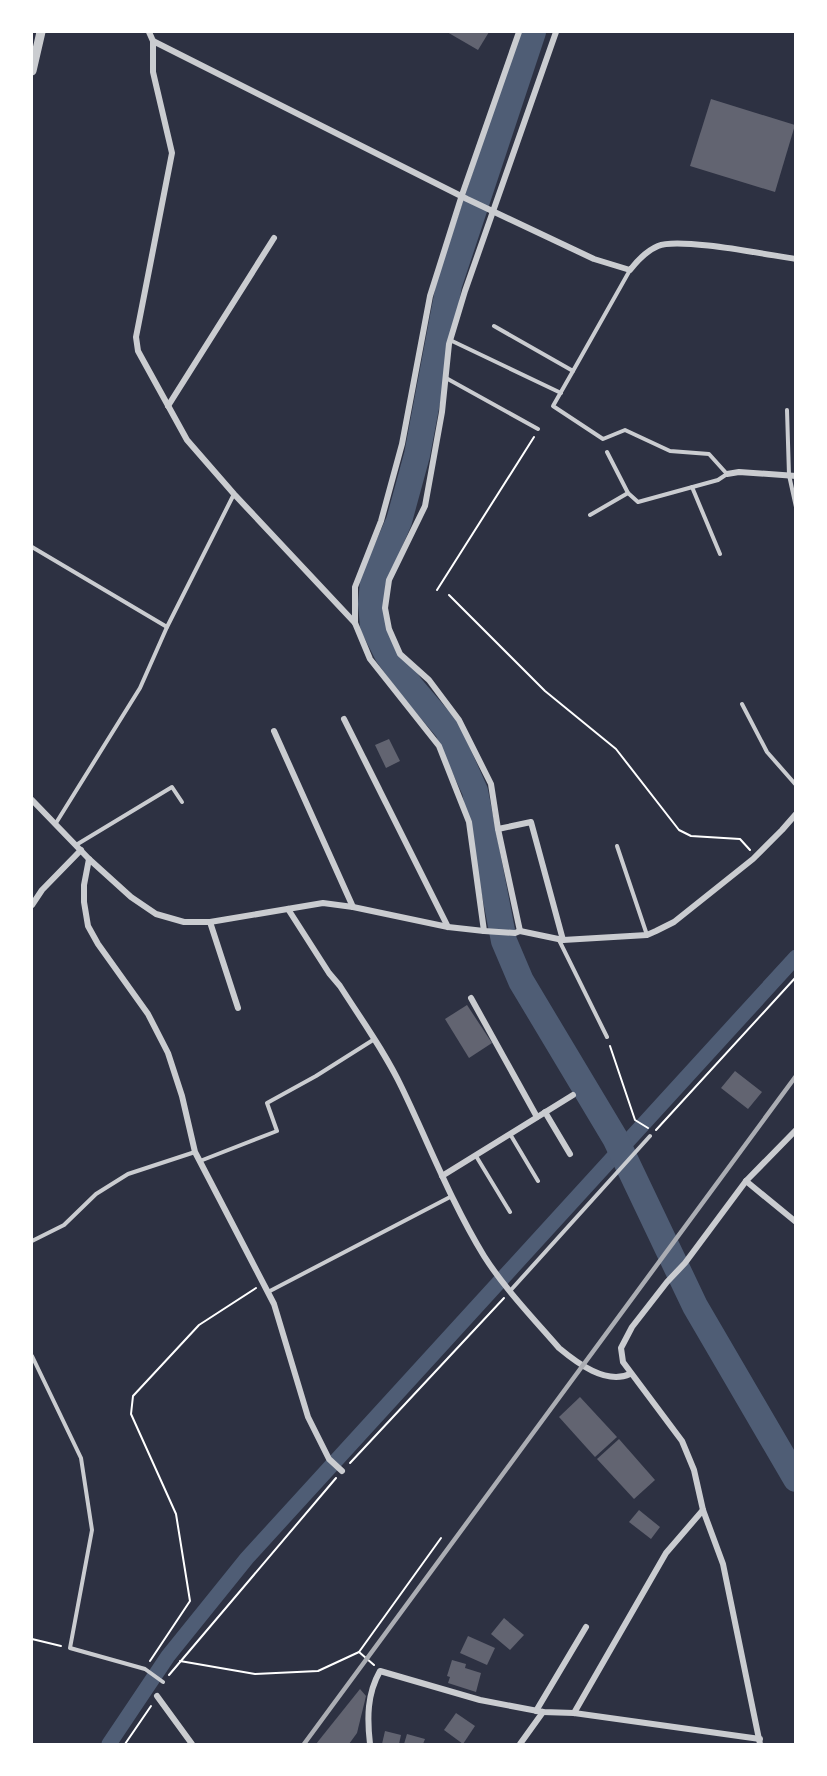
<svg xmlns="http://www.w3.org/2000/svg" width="827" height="1776" viewBox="0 0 827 1776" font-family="Roboto,sans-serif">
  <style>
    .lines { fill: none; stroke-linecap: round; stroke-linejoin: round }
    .canal { stroke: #4f5d75; stroke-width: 15 }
    .river { stroke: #4f5d75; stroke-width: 26 }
    .building { fill: #626471 }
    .path { stroke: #fff; stroke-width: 2 }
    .service { stroke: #caccd0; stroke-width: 4 }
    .minor { stroke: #caccd0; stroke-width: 6 }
    .tertiary { stroke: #caccd0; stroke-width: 9 }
    .rail { stroke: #abadb3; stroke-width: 4.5 }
  </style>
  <rect width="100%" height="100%" fill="#2d3142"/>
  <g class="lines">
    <path class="canal" d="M109,1744L168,1656L247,1558L796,957"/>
    <path class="river" d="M533,32L449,285L417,455L399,521L373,581L371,604L373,626L387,654L412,688L447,729L475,791L504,941L521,981L615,1138L695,1306L796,1479"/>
  </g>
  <g class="building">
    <path d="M447,32H489L478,50Z"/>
    <path d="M711,99L795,125L775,192L690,166Z"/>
    <path d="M389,739L400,761L386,768L375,745Z"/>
    <path d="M467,1005L492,1043L469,1058L445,1019Z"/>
    <path d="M735,1071L762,1092L748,1109L721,1088Z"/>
    <path d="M580,1397L617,1437L595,1457L559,1417Z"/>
    <path d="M619,1439L655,1480L634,1499L597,1459Z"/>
    <path d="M639,1510L660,1527L651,1539L629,1522Z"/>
    <path d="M504,1618L524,1635L510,1650L491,1634Z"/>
    <path d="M468,1636L495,1648L487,1665L460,1653Z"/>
    <path d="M452,1660L466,1664L465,1668L481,1673L476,1692L448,1683L450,1677L447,1676Z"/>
    <path d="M360,1689L366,1696L357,1733L349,1744H316Z"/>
    <path d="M456,1713L475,1726L463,1744L444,1730Z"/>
    <path d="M385,1731L401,1735L399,1744H382Z"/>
    <path d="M407,1734L425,1739L423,1744H404Z"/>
  </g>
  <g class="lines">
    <g class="path">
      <path d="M437,590L534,437"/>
      <path d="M449,595L545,691L616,749L679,830L691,836L740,839L750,850"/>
      <path d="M610,1046L635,1120L648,1128"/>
      <path d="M656,1130L796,977"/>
      <path d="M350,1463L504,1298"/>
      <path d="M32,1639L61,1646"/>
      <path d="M359,1652L441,1538"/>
      <path d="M150,1661L190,1601L176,1514L131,1414L133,1396L199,1325L256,1288"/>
      <path d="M180,1661L255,1674L318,1671L359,1652L374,1665"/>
      <path d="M169,1675L336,1478"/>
      <path d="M125,1744L151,1706"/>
    </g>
    <g class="service">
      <path d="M494,326L573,371L630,270"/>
      <path d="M450,340L561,393"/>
      <path d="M573,371L553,406L603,439L625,430L670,451L709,454L727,474L718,480L638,502L628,493"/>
      <path d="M446,378L538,429"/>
      <path d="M787,410L789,475L796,507"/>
      <path d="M692,487L720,554"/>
      <path d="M590,515L628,493L607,452"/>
      <path d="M32,547L167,627"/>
      <path d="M742,704L767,752L796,785"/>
      <path d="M56,823L140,688L167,627L234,494"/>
      <path d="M76,845L172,787L182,802"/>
      <path d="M617,846L647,935"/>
      <path d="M559,940L607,1037"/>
      <path d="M510,1134L538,1181"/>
      <path d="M476,1156L510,1212"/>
      <path d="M200,1161L277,1131L267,1103L316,1076L373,1040"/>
      <path d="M32,1241L64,1225L96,1194L128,1174L195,1152"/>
      <path d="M510,1291L650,1136"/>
      <path d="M268,1292L452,1196"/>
      <path d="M32,1356L81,1458L92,1530L70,1648L145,1669L163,1682"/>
    </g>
    <g class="minor">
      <path d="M149,32L153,41L467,199L594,259L630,270C637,261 646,251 658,246C679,237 768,255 796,259"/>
      <path d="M153,41V72L172,153L136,337L138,351L187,440L234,494L355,623"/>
      <path d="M168,406L274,238"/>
      <path d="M727,474L739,472L796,476"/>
      <path d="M344,719L448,927"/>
      <path d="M274,731L353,907"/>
      <path d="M32,800L89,859L131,897L156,914L184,922H210L323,903L353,907L448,927L484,931L515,933L520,931L563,940L647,935L656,931L674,922L753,859L782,830L796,814"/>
      <path d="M498,829L531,822L563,940"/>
      <path d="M89,859L84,885V902L88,926L98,944L148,1014L168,1053L182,1096L195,1152L274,1304L308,1417L329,1459L342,1471"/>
      <path d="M32,905L42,890L81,850"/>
      <path d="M288,909L329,973L340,986C361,1019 385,1052 402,1088C429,1144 451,1202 484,1256C505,1289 533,1318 559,1348C577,1363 606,1385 630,1374"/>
      <path d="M210,922L238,1008"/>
      <path d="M484,931L469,822L439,746L370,659L355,623V587L381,521L402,444L430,296L462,195L519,32"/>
      <path d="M520,931L498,829L491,784L459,720L429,680L400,654L389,629L385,608L389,580L425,506L442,412L449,344L465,291L556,32"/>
      <path d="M471,998L537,1117"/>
      <path d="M545,1112L570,1154"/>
      <path d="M442,1176L573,1095"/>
      <path d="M746,1181L796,1222"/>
      <path d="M157,1696L192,1744"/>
      <path d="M536,1711L586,1627"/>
      <path d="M574,1713L666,1553L703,1510"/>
      <path d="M370,1744C367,1718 367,1694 380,1671L480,1700L543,1712L574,1713L760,1739"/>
      <path d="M520,1744L543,1712"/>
      <path d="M760,1744L723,1564L703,1510L694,1470L682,1441L623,1362L621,1348L632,1327L667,1282L685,1263L746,1181L796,1130"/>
    </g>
    <path class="tertiary" d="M32,71L41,32"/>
    <path class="rail" d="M304,1744L796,1076"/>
  </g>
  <rect width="827" height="1776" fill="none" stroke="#ffffff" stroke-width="66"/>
</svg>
